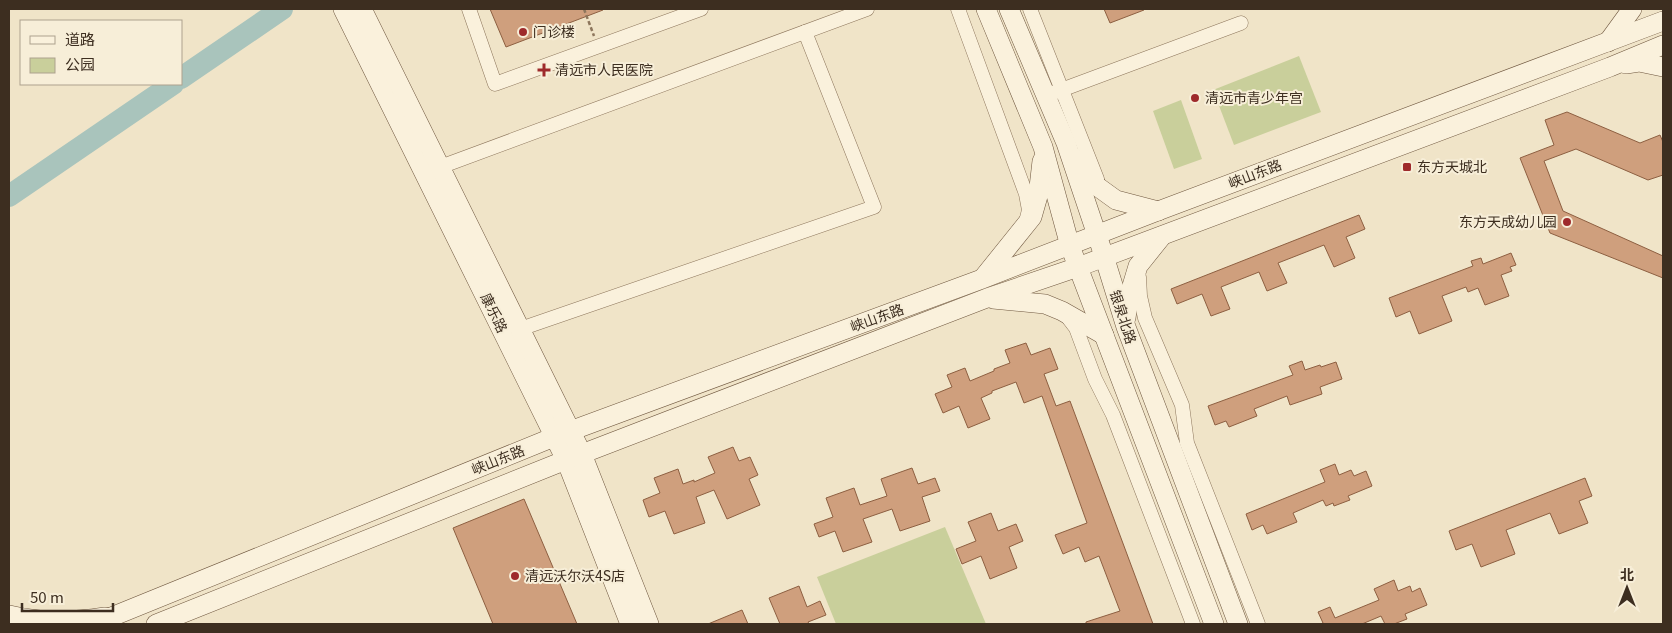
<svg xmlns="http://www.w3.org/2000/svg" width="1672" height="633" viewBox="0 0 1672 633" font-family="Georgia,'Noto Sans SC',serif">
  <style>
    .green { fill: #c9cf9b }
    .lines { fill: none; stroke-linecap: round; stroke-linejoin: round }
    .river { stroke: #a9c4bc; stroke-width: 22 }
    .building { fill: #cf9f7d; stroke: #8d5f41 }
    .street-casing { stroke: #8d765c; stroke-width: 15 }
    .secondary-casing { stroke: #6f573f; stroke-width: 20 }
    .path { stroke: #8d765c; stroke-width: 2.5; stroke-dasharray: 4 2.5; stroke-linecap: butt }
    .street { stroke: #faf1dc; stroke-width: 14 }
    .secondary { stroke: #faf1dc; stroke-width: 19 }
    .poi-dot { fill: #9e2a2b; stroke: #f7eed8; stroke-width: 2 }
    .labels { text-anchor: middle; stroke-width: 4; stroke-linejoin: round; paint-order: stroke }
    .poi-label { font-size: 14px; fill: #3d2e20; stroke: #f7eed8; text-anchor: start }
    .street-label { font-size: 14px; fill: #3d2e20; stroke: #f7eed8 }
  </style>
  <rect width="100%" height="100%" fill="#f0e4c8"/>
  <g class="green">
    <path d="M1299,56L1321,112L1234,145L1213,90Z"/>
    <path d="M1181,100L1202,159L1174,169L1153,111Z"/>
    <path d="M945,527L986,624H836L817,577Z"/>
  </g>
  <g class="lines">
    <g class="river">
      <path d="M181,78L282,9"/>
      <path d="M9,196L173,84"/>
    </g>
  </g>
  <g class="building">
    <path d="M490,9H603V10L506,47Z"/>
    <path d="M1104,9H1144V10L1110,23Z"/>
    <path d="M1567,112L1640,143L1660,135L1663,142V175L1648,180L1576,149L1544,161L1563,211L1663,256V278L1550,233L1520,158L1554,145L1545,120Z"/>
    <path d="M1359,215L1365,229L1346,237L1355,258L1334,267L1324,245L1278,263L1287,283L1267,291L1259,272L1221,287L1230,309L1211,316L1202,294L1177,304L1171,289Z"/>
    <path d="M1511,253L1516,265L1510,267L1512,271L1501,275L1509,296L1485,305L1478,288L1468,292L1466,287L1442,296L1452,321L1419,334L1410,311L1396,317L1389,298L1473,266L1471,261L1481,258L1483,264Z"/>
    <path d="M1026,343L1031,355L1050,348L1058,369L1044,374L1056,406L1070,401L1153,624H1086V622L1120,611L1099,556L1085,562L1079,547L1063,554L1055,535L1087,523L1042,396L1024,403L1016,382L992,391V393L981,398L990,419L968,428L959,406L943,413L935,394L952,387L947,375L965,368L970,381L994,371V369L1010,363L1005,350Z"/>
    <path d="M1302,361L1305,370L1320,365L1321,367L1336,362L1342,379L1320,387L1322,394L1290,405L1287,396L1254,409L1257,416L1229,427L1226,421L1215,425L1208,406L1293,375L1289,366Z"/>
    <path d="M733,447L739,461L750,457L758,475L749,479L760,505L727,519L714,490L696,497L705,523L674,534L665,511L649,517L643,500L660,493L654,478L678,469L683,484L694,480V482L715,473L708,457Z"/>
    <path d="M1335,464L1339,475L1351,470L1354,476L1366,471L1372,486L1348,496L1350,500L1334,506L1333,503L1326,506L1323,500L1293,513L1297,522L1267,534L1263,525L1252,530L1246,514L1325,482L1320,470Z"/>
    <path d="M912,468L918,484L935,478L940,491L922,497L930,521L900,531L892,509L863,519L872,542L843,552L835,531L819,537L814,524L833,517L826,498L854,488L860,505L887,496L881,479Z"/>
    <path d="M1585,478L1592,496L1579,501L1588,523L1559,534L1550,513L1506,530L1515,554L1481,567L1472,544L1456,550L1449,531Z"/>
    <path d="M524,499L577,624H493L453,528Z"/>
    <path d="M991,513L998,531L1016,524L1023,541L1009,547L1017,568L990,579L981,556L962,564L956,549L976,541L968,522Z"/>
    <path d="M1394,580L1398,591L1410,586L1412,592L1420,588L1427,605L1405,614L1407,619L1394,624H1385L1381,616L1362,624H1321L1323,623L1318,612L1330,607L1335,618L1379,600L1374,589Z"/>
    <path d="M799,586L807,607L820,601L826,615L808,622L809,624H780L769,598Z"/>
    <path d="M742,610L748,624H708Z"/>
  </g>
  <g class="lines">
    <defs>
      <g id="street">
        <path d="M469,9L495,84L701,9"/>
        <path d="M958,9L1026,194L1029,210L1027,218"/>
        <path d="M1030,9L1097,179"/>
        <path d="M1053,93L1241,23"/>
        <path d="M440,167L867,9"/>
        <path d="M1139,277L1140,296L1145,318L1182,405L1187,443L1258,624"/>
        <path d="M1066,315L1076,328L1095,379L1113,415L1193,624"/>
        <path d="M520,329L874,207L805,32"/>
      </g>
      <g id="secondary">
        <path d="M343,9L566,460L630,624"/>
        <path d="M362,9L582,454L649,624"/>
        <path d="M986,9L1043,147L1070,246L1214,624"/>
        <path d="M1009,9L1066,143L1104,256L1126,327L1238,624"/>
        <path d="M1608,42L1632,9"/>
        <path d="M1626,64L1639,62L1663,67"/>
        <path d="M1076,159L1098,187L1116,200L1158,211"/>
        <path d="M983,278L1032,217L1038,196L1042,161"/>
        <path d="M993,299L1045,304L1062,311L1104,335"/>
        <path d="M1126,318L1129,296L1138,266L1162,236"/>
        <path d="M9,615C42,623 72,622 105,617"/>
        <path d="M94,624L554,437L982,279L1158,211L1663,21"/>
        <path d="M156,624L566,460L987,298L1078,267L1610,67L1663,45"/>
      </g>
    </defs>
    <use href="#street" class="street-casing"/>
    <use href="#secondary" class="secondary-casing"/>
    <path class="path" d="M584,9L594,36"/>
    <use href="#street" class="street"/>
    <use href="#secondary" class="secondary"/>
  </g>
  <g class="poi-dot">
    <circle cx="523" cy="32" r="5"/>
    <path d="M541.5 62.5h5v5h5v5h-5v5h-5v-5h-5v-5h5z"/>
    <circle cx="1195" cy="98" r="5"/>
    <rect x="1402" y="162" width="10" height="10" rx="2.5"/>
    <circle cx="1567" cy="222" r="5"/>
    <circle cx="515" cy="576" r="5"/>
  </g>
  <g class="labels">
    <g class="poi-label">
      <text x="533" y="37">门诊楼</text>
      <text x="555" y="75">清远市人民医院</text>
      <text x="1205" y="103">清远市青少年宫</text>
      <text x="1417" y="172">东方天城北</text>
      <text x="1557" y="227" text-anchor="end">东方天成幼儿园</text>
      <text x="525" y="581">清远沃尔沃4S店</text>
    </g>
    <g class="street-label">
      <text transform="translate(1255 174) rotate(-21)" y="5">峡山东路</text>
      <text transform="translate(494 313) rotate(64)" y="5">康乐路</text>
      <text transform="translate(1123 317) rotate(72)" y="5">银泉北路</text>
      <text transform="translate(877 318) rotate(-20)" y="5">峡山东路</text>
      <text transform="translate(498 460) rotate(-22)" y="5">峡山东路</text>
    </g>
  </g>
  <rect width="1672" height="633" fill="none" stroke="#3d2e20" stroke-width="20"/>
  <rect x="20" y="20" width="162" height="65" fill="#f7eed8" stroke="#ada18e"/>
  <rect x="30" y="36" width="25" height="8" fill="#faf1dc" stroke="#ada18e"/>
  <text x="65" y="45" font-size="15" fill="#3d2e20">道路</text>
  <rect x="30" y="58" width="25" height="15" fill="#c9cf9b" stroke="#ada18e"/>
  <text x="65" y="70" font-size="15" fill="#3d2e20">公园</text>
  <g transform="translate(1627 588)" stroke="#f7eed8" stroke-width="4" paint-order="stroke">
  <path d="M0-4L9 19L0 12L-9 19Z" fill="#3d2e20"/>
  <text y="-8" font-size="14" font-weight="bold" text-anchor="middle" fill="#3d2e20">北</text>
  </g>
  <path d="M22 603v8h91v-8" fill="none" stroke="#3d2e20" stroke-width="2.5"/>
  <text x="30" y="603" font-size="15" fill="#3d2e20" stroke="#f7eed8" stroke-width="4" paint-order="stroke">50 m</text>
</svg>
